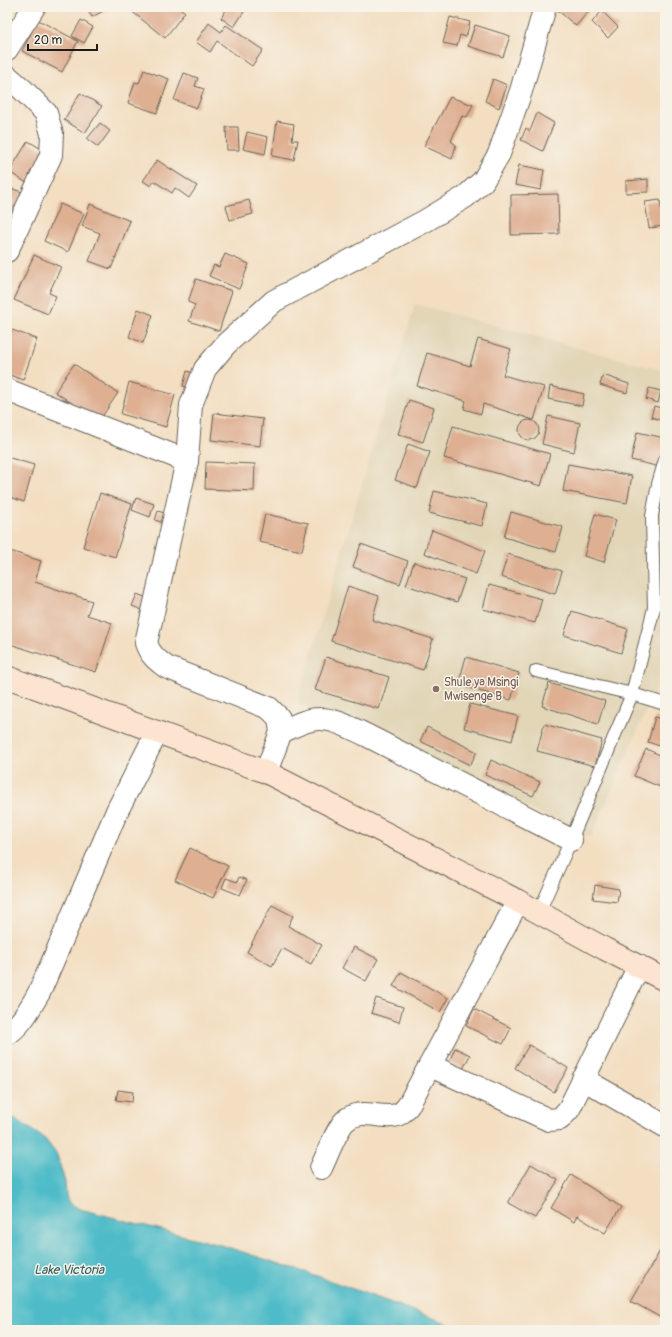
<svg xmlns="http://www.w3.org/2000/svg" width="672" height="1337" viewBox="0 0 672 1337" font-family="Pangolin,sans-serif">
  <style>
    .built { fill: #e2d6b7 }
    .water { fill: #4ebbc8; stroke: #356c72 }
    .building { fill: #deaf91 }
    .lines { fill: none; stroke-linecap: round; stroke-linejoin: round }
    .lane-casing { stroke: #676056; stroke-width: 14 }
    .street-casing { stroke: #676056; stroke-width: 24 }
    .secondary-casing { stroke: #676056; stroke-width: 24 }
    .lane { stroke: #fff; stroke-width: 12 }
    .street { stroke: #fff; stroke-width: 22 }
    .secondary { stroke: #fde4d1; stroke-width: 22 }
    .education-dot { fill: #8d6e63; stroke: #f7f3e8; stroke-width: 1.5 }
    .labels { text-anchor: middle; stroke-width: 3; stroke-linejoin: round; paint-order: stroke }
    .education-label { font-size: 12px; fill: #785e54; stroke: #f7f3e8; text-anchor: start }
    .water-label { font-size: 13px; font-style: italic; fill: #305c61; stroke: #f7f3e8 }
  </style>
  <rect width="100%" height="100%" fill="#f7f3e8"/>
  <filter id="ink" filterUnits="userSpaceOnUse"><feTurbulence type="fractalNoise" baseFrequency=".025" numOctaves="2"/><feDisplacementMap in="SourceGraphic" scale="8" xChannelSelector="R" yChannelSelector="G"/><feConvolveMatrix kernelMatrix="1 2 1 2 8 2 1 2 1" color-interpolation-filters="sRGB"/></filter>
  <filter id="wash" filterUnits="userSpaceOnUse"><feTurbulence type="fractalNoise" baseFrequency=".012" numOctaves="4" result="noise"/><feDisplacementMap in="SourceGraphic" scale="16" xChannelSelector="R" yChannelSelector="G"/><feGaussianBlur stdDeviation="0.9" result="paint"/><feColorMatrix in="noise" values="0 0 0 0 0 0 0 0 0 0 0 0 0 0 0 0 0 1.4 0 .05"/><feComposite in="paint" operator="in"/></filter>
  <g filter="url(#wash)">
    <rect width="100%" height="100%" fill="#f3dec1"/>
    <path class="built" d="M415,304L665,371V648L656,688L591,837L297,703Z"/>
    <path class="water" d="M7,1115L23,1124L45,1139L57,1155L65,1182L66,1196L69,1203L80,1209L224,1246L317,1276L444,1322L461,1330H7Z"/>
    <g id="blocks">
      <g class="building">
        <path d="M86,7H111L92,17Z"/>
        <path d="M132,7H178L185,12L165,38L130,10Z"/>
        <path d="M228,7H247L234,27L221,18Z"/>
        <path d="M554,7H592L576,26Z"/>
        <path d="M602,11L618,27L608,38L592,22Z"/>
        <path d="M450,17L470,22L466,37L460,35L457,46L443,43Z"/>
        <path d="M38,20L78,41L62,72L22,51Z"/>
        <path d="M81,20L93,27L84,43L72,36Z"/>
        <path d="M209,23L221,32L226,25L263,50L252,66L217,41L210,52L196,42Z"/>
        <path d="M475,25L510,36L503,57L468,46Z"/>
        <path d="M144,70L169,79L157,113L128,103L135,82L139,83Z"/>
        <path d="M184,73L198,78L195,86L204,89L197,108L174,100Z"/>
        <path d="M493,79L507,85L499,108L485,101Z"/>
        <path d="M80,93L102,106L85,133L64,120Z"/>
        <path d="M450,97L473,105L467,117L462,116L451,141L456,145L452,159L424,146Z"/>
        <path d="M537,113L554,123L543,151L521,140L526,128L530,131Z"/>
        <path d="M277,121L294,124L292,140H298L294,160L272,156Z"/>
        <path d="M100,123L110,131L98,147L87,139Z"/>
        <path d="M226,127H238L239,150H227Z"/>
        <path d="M247,132L268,137L265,154L243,149Z"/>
        <path d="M28,141L45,151L27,183L9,172Z"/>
        <path d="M157,160L197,186L189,198L175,188L172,193L154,181L151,186L143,181Z"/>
        <path d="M519,165L544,170L541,190L515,185Z"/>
        <path d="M648,179V192L626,193V181Z"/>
        <path d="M7,187L22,192L12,225L7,224Z"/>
        <path d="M558,194L559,234L511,235V195Z"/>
        <path d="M249,200L253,214L230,220L226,206Z"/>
        <path d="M660,200L664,226L649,228L645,202Z"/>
        <path d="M60,204L84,214L68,252L44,241Z"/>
        <path d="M90,204L130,221L111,269L89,261L100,233L82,226Z"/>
        <path d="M225,254L249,264L239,289L209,276L214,265L219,267Z"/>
        <path d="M34,255L61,267L49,293L56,296L48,314L14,300Z"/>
        <path d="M196,279L232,291L219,331L189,321L195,305L188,302Z"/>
        <path d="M138,309L153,315L143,343L129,337Z"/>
        <path d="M12,330L37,339L23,380L7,374V343Z"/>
        <path d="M478,339L511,349L503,375L544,387L534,420L483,404L481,414L464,409L466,401L417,386L427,353L470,366Z"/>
        <path d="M74,364L118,393L99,421L55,392Z"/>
        <path d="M187,371L197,374L192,389L183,386Z"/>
        <path d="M603,375L629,384L627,393L600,385Z"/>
        <path d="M129,382L175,395L166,427L121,414Z"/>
        <path d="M550,386L584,394L582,406L548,399Z"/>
        <path d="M649,388L661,391L658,403L646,399Z"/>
        <path d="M409,400L434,408L423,442L398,434Z"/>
        <path d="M654,406L665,409V421L651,417Z"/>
        <path d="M214,413L263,419L260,446L211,440Z"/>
        <path d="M548,416L580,423L574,452L542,444Z"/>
        <circle cx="529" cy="430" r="10"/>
        <path d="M453,426L550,454L541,486L444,458Z"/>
        <path d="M637,432L665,438L660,467L631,460Z"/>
        <path d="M408,444L430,452L417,488L395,480Z"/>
        <path d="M7,457L34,465L24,502L7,496Z"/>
        <path d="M206,462L255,464L254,491L205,489Z"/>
        <path d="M568,464L632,476L627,503L563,491Z"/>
        <path d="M661,487L665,488V511L658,510Z"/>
        <path d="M434,491L487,504L482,526L429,513Z"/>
        <path d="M100,493L132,504L115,557L83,547Z"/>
        <path d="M136,498L154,504L150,517L132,510Z"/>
        <path d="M158,511L173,516L170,525L155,520Z"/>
        <path d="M511,512L563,527L556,552L504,537Z"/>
        <path d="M265,514L308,523L302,551L259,542Z"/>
        <path d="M595,514L616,520L604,562L584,556Z"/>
        <path d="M432,530L485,551L476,574L424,553Z"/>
        <path d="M361,544L408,561L400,584L353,567Z"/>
        <path d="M7,550L41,561L35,582L92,601L87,615L112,623L96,672L7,643Z"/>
        <path d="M508,554L562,571L555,594L501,577Z"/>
        <path d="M414,562L465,579L457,602L406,585Z"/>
        <path d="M489,585L542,599L535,623L483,609Z"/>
        <path d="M348,586L379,596L372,620L433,639L423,670L331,641Z"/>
        <path d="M137,594L150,599L145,611L132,606Z"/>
        <path d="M572,611L628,629L621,653L564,635Z"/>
        <path d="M326,657L389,677L379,709L315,690Z"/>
        <path d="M466,657L519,673L511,700L458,685Z"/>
        <path d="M549,683L605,701L598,724L542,706Z"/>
        <path d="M470,704L518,716L512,741L464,728Z"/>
        <path d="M655,717L665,720V748L648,742Z"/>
        <path d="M544,724L602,740L595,766L537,751Z"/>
        <path d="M427,727L477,752L470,765L420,741Z"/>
        <path d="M646,749L665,757V789L634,776Z"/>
        <path d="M491,760L540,782L533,796L485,775Z"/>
        <path d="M190,848L228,866L213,898L175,880Z"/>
        <path d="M239,877L247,880L240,895L222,888L226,878L237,882Z"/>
        <path d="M595,885L619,889L617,902L593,899Z"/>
        <path d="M272,905L293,916L288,926L322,945L311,964L282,948L272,966L247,952Z"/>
        <path d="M354,947L378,959L366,981L342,968Z"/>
        <path d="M401,972L448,998L440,1012L393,986Z"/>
        <path d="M376,998L403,1007L399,1022L371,1013Z"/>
        <path d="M474,1009L511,1028L503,1044L466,1026Z"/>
        <path d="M529,1045L568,1068L554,1092L515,1068Z"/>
        <path d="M455,1048L470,1055L463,1069L449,1062Z"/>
        <path d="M118,1090L133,1092L132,1102L116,1100Z"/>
        <path d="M531,1164L558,1180L535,1218L508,1203Z"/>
        <path d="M571,1175L621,1207L605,1233L577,1216L574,1222L551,1208Z"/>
        <path d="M664,1244L665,1245V1320L631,1301Z"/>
      </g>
    </g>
  </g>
  <g filter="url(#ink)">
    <use href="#blocks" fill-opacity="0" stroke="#676056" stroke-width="1"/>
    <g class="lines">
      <defs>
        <g id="lane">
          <path d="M536,671L632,694L665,704"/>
          <path d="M539,912L571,840L632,694L654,608L652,516L658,484L665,460"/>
        </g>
        <g id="street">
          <path d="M7,49L34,7"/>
          <path d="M7,76L22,89L46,113L52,134L51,155L7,251"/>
          <path d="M7,390L187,461"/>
          <path d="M281,732C293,727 305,719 319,719C334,718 353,729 366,735L571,840"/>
          <path d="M266,772L281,732L279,718L269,708L166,667C157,660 150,655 146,643L187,461L191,405L205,369L226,344L274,301L425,221L465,197L483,181L499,154L521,91L545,7"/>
          <path d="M7,1034C22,1025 31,1006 40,991L117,811L157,732"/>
          <path d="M431,1066L549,1120L560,1119L569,1109L639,966"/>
          <path d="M583,1079L665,1126"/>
          <path d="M321,1168C327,1156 336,1130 345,1121C361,1105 386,1123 401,1113C404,1111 406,1108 408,1106L518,901"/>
        </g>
        <path id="secondary" d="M7,677L266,772L518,901L605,949L665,980"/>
      </defs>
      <use href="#lane" class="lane-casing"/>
      <use href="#street" class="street-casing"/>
      <use href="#secondary" class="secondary-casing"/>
      <use href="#lane" class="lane"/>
      <use href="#street" class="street"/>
      <use href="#secondary" class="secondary"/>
    </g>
  </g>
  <circle class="education-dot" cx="436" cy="689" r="4"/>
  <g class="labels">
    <g class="education-label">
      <text x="444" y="686">Shule ya Msingi<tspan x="444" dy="14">Mwisenge B</tspan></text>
    </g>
    <g class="water-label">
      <text x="69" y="1274">Lake Victoria</text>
    </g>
  </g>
  <rect width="672" height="1337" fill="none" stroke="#f7f3e8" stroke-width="24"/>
  <path d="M28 44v6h69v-6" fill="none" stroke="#1c1c1c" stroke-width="2"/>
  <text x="34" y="44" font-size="12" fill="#1c1c1c" stroke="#f7f3e8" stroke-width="3" paint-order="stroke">20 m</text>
</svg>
